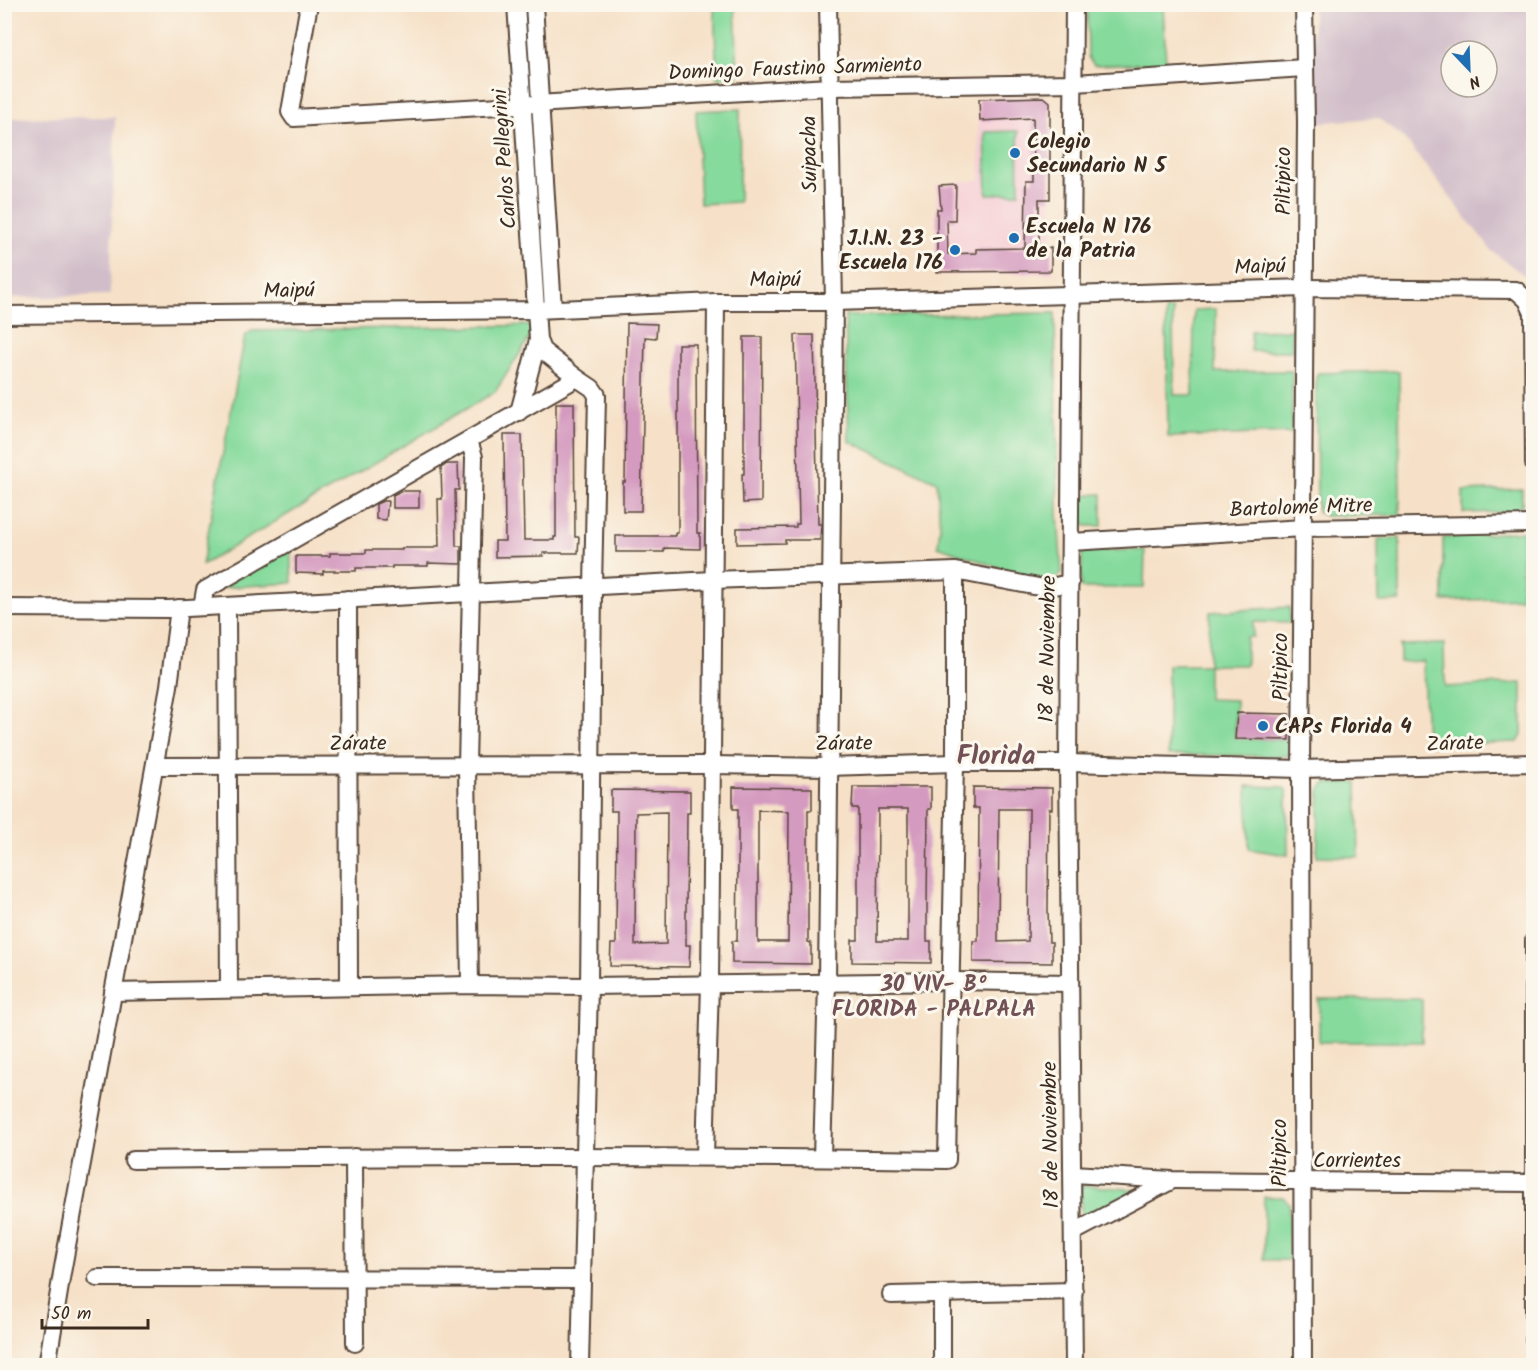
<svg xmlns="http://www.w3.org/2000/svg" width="1538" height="1370" viewBox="0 0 1538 1370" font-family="Kalam,sans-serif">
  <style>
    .built { fill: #f6cfd6 }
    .industrial { fill: #d1bdc9; fill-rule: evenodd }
    .green { fill: #86da9c; stroke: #60825d; stroke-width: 1.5 }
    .building { fill: #d49abf; fill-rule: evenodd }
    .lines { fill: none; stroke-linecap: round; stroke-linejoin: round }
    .minor-casing { stroke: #574538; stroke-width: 20 }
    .minor { stroke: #fff; stroke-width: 16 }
    .poi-dot { fill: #1f6fb2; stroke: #fbf7ec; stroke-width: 2 }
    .labels { text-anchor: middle; stroke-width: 6; stroke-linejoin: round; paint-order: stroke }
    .street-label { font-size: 21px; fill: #3b2a1e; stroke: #fbf7ec }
    .poi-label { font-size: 21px; font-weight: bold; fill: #3b2a1e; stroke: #fbf7ec; text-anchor: start }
    .neighbourhood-label { font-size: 22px; font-weight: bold; fill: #715156; stroke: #fbf7ec }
    .district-label { font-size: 27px; font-weight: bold; fill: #715156; stroke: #fbf7ec }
  </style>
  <rect width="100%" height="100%" fill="#fbf7ec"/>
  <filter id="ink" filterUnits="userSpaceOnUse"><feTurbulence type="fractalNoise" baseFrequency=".0167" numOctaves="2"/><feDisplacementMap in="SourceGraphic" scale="12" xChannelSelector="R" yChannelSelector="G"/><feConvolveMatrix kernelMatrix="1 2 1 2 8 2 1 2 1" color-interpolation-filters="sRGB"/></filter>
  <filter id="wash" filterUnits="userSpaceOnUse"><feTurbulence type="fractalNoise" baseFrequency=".008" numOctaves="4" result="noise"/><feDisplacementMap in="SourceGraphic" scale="24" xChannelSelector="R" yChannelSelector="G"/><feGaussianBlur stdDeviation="1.35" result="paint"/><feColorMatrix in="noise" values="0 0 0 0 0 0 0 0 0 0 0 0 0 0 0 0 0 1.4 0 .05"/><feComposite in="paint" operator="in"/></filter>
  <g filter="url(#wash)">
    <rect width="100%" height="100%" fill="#f6e1c8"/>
    <path class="built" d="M1045,97L1050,101L1053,273L935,275L936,185L980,180L977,98Z"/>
    <g class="industrial">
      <path d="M1313,5H1533V278L1525,276L1492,251L1404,138L1378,118L1312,123ZM1451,51H1487V87H1451Z"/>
      <path d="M115,117L110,295L5,298V118Z"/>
    </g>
    <g class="green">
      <path d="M714,5H735L738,77L717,78Z"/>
      <path d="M1087,5H1163L1166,63L1094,65L1088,57Z"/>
      <path d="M740,109L739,202L700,204L696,111Z"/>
      <path d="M1018,131L1019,193L987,194L985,132Z"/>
      <path d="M1216,309L1215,372L1292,371V433L1168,437L1166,310H1173L1174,395H1193L1194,310Z"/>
      <path d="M1055,313L1058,516L1062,574L1048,582L1024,579L997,567L938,546L940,527L937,482L849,441L845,316Z"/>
      <path d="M538,325L495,392L202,565L245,336L252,331Z"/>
      <path d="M1292,330V351H1251V331Z"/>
      <path d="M1399,371L1400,515L1325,516L1317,512L1316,376L1318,373Z"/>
      <path d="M1522,489V505L1512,512L1463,513V491Z"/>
      <path d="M1102,494V526H1087L1081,520V495Z"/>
      <path d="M1523,531L1521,598L1443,601V538Z"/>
      <path d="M1400,538V601L1379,602L1378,539Z"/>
      <path d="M290,540L292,583L216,588Z"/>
      <path d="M1145,550L1144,588H1081L1082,551Z"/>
      <path d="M1290,607V623L1253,622V637H1246V665H1208V699L1236,700L1235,738L1289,740V756L1168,755V665H1208L1210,612Z"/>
      <path d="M1444,644L1445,687L1522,683V735L1518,742L1426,745L1423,661L1400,662V645Z"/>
      <path d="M1357,782L1359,857L1317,856L1320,789L1326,783Z"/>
      <path d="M1247,786L1283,787L1287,792L1288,855L1249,849Z"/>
      <rect x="1319" y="999" width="103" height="43"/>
      <path d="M1081,1185L1140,1190L1081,1219Z"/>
      <path d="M1264,1197H1283L1289,1203V1260H1264Z"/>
    </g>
    <g id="blocks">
      <g class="building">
        <path d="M1044,97L1050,102V199H1039V248H1051V271L937,272V209H941L939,186L956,185L955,220H947L948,254L976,253V249L1025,248L1026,181H1034L1033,118L980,121L979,99Z"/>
        <path d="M627,323L657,324L656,338L645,337L641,511H623V482H625Z"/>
        <path d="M795,335H814L818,524H821L820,540H785V543L737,544V528L796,527V524H799Z"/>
        <path d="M744,337H762L761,502L743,503L742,474H744Z"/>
        <path d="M678,344H696L697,533H700V549L664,548V552H616V536H675V533H678Z"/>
        <path d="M556,403H574L575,537H579L578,553H543V556L495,557V541H505L504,435H522L524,540H554V537H556Z"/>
        <path d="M447,464H458L459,490H455L456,546H461V564L428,563V566H392V568H356V571H323V574L296,573V556H330V553H366V550H402V548H435V546H439L438,499H442L441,468Z"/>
        <path d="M401,491H419V508H393V495Z"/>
        <path d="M383,501H388L386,520L376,519V504Z"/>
        <path d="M1237,713L1289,714V740L1235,739Z"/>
        <path d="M733,787L812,788V810H808V942L811,943V964L732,963V941H737L738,862V809H733ZM758,810L789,811L788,942H758Z"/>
        <path d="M853,787H931V809H928L927,909V941H931V963L852,962V940H858V808H852ZM878,809H908V941H877Z"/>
        <path d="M973,787L1052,788V809H1049L1048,909L1049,942H1052V963L973,962V941H978L979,808H973ZM999,809H1029L1028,941L998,942Z"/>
        <path d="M611,790L690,791V813H687L686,913V945H690L689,967L610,966L611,944H616L617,811H611ZM667,812L666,944L635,945L636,813Z"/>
      </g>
    </g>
  </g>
  <g filter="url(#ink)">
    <use href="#blocks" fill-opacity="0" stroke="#574538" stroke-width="1.5"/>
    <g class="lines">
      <defs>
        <g id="minor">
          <path d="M309,4L290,112L294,118L830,87L1075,83L1304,68"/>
          <path d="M516,4L538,340L542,350L577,378"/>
          <path d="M534,4L553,309"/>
          <path d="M1074,4L1068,763L1074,1366"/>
          <path d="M4,315L536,310L716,302H834L1305,288L1516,290L1527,300L1533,313L1534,464"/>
          <path d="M519,412L538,340"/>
          <path d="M469,440L474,457L467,765L470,985"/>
          <path d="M1071,542L1303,528L1534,524"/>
          <path d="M348,599L349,987"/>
          <path d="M227,606L229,989"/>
          <path d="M202,607L205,590L577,378L592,388L597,395L593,587L589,986L580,1366"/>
          <path d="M4,608L168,609L713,580L955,571L1044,588L1070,583"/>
          <path d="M155,766L712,765L828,767L955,763H1068L1301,769L1534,763"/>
          <path d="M1534,940V1339"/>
          <path d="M113,992L470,985L589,986L952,981L1069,983"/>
          <path d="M705,1156L710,984L716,302"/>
          <path d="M354,1157L355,1343"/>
          <path d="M822,1158L827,982L834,302L828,4"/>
          <path d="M133,1160C404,1156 676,1156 947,1160L955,763V571"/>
          <path d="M1073,1174L1172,1180L1532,1183"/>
          <path d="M1074,1232L1171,1181"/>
          <path d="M97,1278L582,1279"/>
          <path d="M942,1294V1366"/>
          <path d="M891,1295L1074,1291"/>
          <path d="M47,1366L62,1273L169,686L179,608"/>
          <path d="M1303,1366L1301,769L1306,123L1304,4"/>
        </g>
      </defs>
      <use href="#minor" class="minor-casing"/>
      <use href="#minor" class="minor"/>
    </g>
  </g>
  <g class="poi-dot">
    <circle cx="1015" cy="153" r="6"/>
    <circle cx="1014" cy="238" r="6"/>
    <circle cx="955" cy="250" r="6"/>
    <circle cx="1263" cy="726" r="6"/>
  </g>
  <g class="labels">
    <g class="street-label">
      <text transform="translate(795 68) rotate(-2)" y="7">Domingo Faustino Sarmiento</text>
      <text transform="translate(809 154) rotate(-91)" y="7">Suipacha</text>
      <text transform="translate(504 159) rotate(-94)" y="7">Carlos Pellegrini</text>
      <text transform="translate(1283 181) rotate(-90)" y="7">Piltipico</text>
      <text transform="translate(1260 266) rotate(-2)" y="7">Maipú</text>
      <text x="775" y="286">Maipú</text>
      <text transform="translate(289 290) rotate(-1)" y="7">Maipú</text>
      <text transform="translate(1301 507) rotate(-2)" y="7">Bartolomé Mitre</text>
      <text transform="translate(1047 649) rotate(-89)" y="7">18 de Noviembre</text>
      <text transform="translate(1280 667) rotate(-90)" y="7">Piltipico</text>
      <text transform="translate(358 743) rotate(-1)" y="7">Zárate</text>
      <text transform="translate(844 743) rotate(-1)" y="7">Zárate</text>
      <text transform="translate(1455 743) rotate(-2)" y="7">Zárate</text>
      <text transform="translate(1050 1135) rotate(-91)" y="7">18 de Noviembre</text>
      <text transform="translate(1279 1153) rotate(-90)" y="7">Piltipico</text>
      <text x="1357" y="1167">Corrientes</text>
    </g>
    <g class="poi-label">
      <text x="1027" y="148">Colegio<tspan x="1027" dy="24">Secundario N 5</tspan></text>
      <text x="1026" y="233">Escuela N 176<tspan x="1026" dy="24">de la Patria</tspan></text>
      <text x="943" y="245" text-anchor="end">J.I.N. 23 -<tspan x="943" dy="24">Escuela 176</tspan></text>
      <text x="1275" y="733">CAPs Florida 4</text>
    </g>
    <g class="neighbourhood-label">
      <text x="934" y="991">30 VIV- Bº<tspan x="934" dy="25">FLORIDA - PALPALA</tspan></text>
    </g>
    <g class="district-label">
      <text x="996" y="764">Florida</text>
    </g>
  </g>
  <rect width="1538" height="1370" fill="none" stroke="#fbf7ec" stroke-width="24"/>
  <g transform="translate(1469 69) rotate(157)"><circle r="28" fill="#fbf7ec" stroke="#aea59a" stroke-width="1.5"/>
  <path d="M0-4.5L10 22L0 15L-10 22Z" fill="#1f6fb2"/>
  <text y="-9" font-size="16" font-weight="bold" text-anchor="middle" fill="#3b2a1e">N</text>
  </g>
  <path d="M42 1319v9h106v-9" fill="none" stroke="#3b2a1e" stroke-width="3"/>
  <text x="51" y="1319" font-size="18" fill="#3b2a1e" stroke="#fbf7ec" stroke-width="4.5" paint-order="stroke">50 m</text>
</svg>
